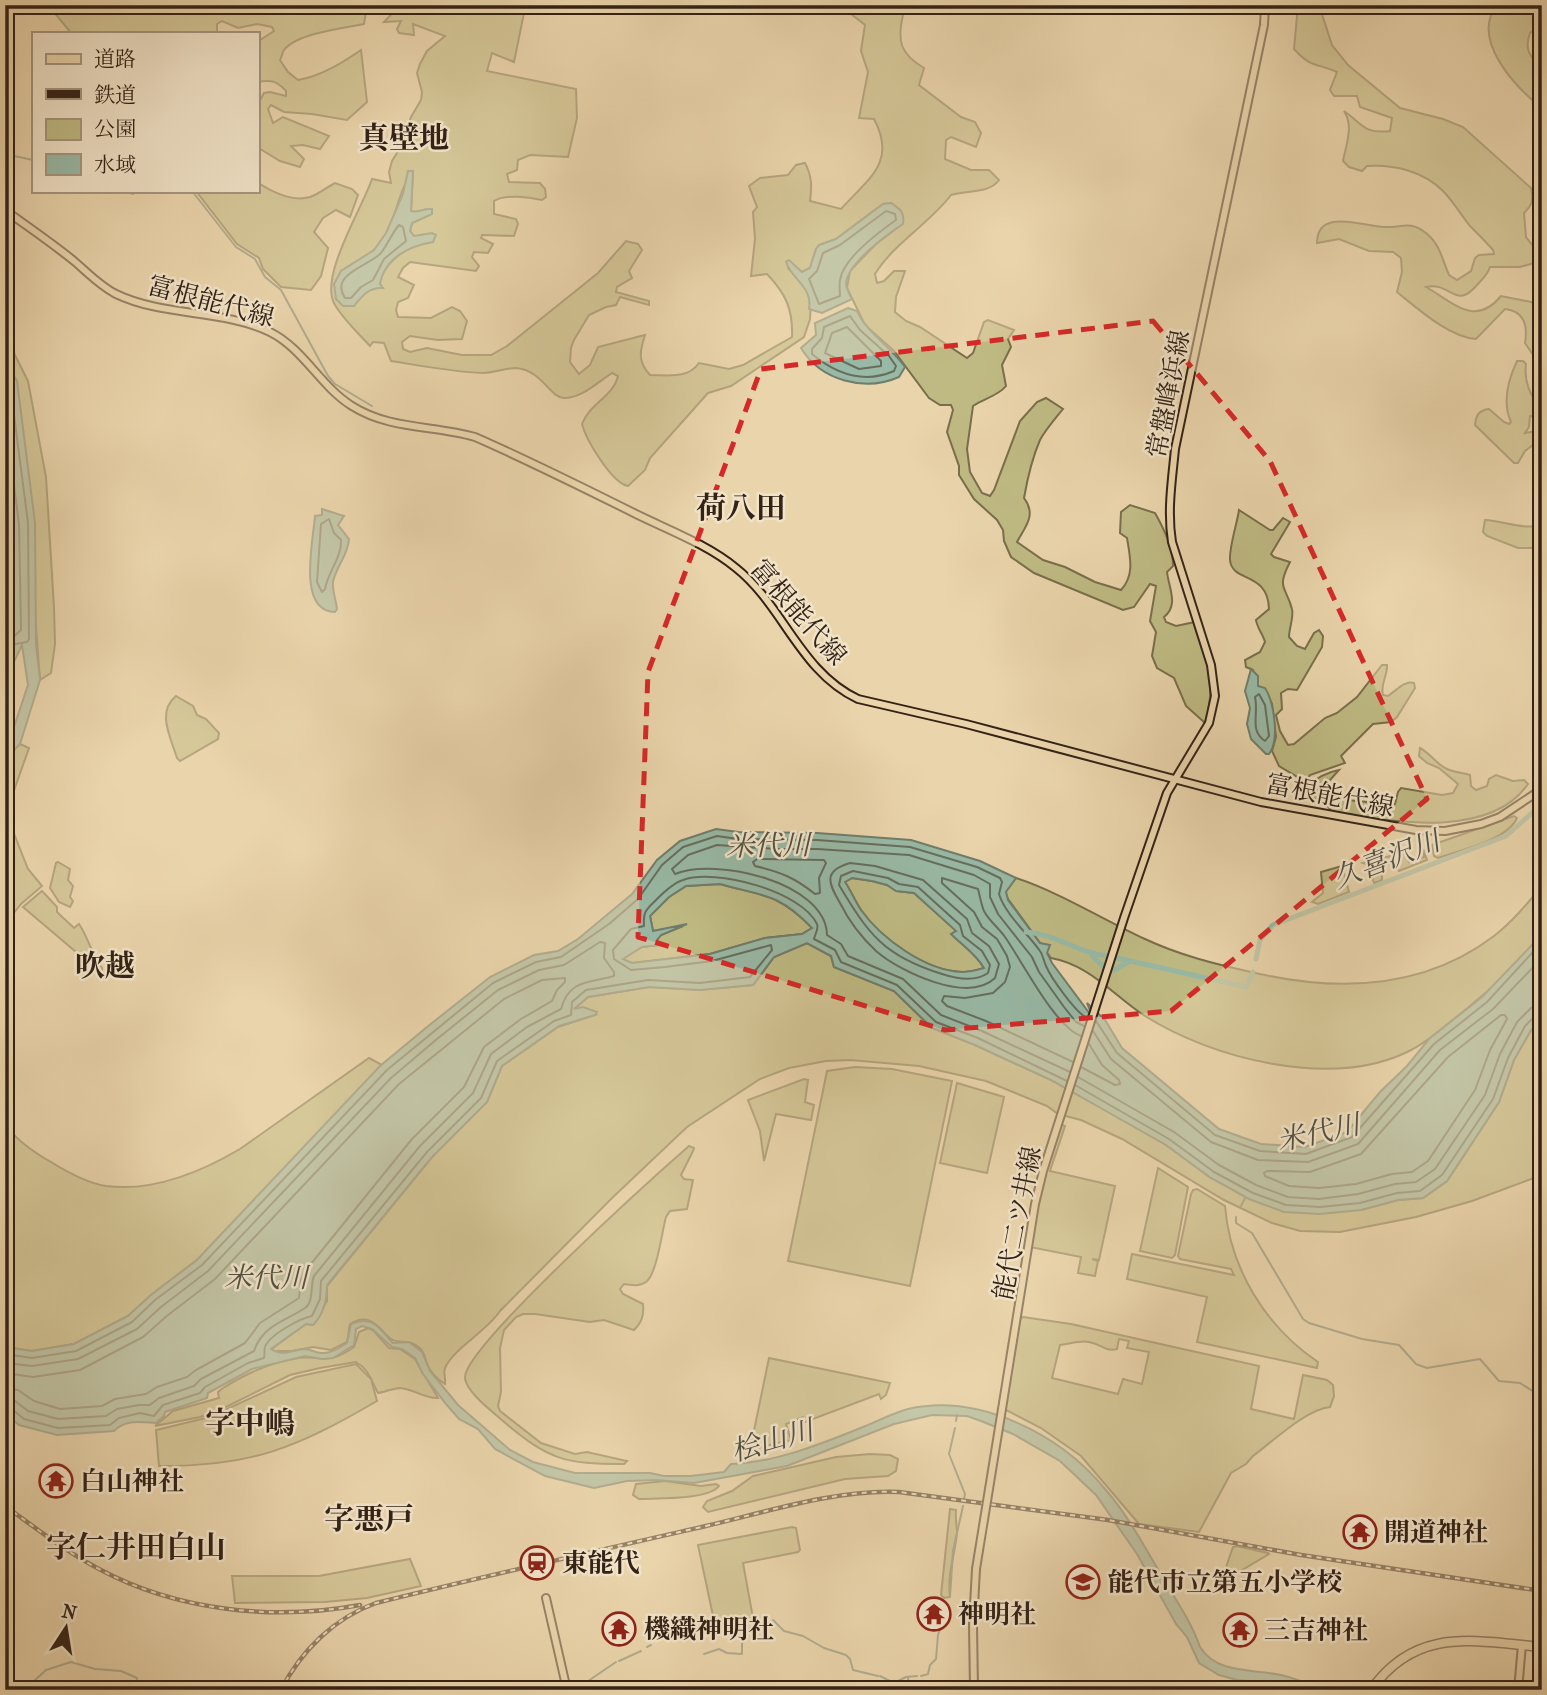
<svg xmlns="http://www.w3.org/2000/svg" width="1547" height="1695" viewBox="0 0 1547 1695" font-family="'IM FELL French Canon','Noto Serif JP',serif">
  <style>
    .green { fill: #bfba83; stroke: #796e4c; stroke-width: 2; fill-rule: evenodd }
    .water { fill: #98b9a5; stroke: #707d6c; stroke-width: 2; fill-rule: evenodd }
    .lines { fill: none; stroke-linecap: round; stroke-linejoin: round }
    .shore { stroke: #666e5e; stroke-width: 2 }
    .stream { stroke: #707d6c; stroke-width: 2 }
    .river { stroke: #98b9a5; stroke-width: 5 }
    .major-casing { stroke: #332216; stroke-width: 10 }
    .highway-casing { stroke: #332216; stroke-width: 11 }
    .major { stroke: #ead4ab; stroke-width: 6 }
    .highway { stroke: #ead4ab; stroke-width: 8 }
    .rail-casing { stroke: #332216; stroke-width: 4.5 }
    .rail { stroke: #f1e3c8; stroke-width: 2; stroke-dasharray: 5; stroke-linecap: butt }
    .major-bridge-casing { stroke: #332216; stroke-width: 10; stroke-linecap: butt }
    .major-bridge { stroke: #ead4ab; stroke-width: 6 }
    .marked { fill: none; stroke: #d62828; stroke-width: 5; stroke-dasharray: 14 9; stroke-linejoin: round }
    .labels { text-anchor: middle; stroke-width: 5; stroke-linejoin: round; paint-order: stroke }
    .street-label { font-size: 26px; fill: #332216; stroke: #f1e3c8 }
    .poi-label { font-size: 26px; font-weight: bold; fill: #332216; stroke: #f1e3c8; text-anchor: start }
    .water-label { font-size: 28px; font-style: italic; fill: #514f41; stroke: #f1e3c8 }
    .quarter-label { font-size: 30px; font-weight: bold; fill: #332216; stroke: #f1e3c8 }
  </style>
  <rect width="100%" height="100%" fill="#ead4ab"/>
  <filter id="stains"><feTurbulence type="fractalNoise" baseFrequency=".00286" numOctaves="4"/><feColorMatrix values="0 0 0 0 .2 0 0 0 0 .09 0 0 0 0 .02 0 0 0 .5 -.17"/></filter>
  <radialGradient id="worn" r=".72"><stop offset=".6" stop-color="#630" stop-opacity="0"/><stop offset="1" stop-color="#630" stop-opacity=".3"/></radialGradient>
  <g class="green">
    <path d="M53,5H318L329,9L331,5H367L364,24C344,28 297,33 284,50C282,53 282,57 280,60L288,72L298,80C321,76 342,63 361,50L367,102L347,120L312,114L284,112L271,105L268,109L273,123L283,117L329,136L320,149L303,145L291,146L304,159L300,167L280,161L257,147V106L264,93L270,92L286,96V91C276,80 271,80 257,82V42L274,31L272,27L257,24L238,28L222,21L217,24V33H71L53,11Z"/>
    <path d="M400,5H518L525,8L514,62L492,53L487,71L576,89L577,118L568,157L530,155L518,160L517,170L507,174L509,182L540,183L545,189L546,197L542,200C529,197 505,194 494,201V214L516,219L518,224L514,236L482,235L481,238L493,244L488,253L474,252L472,257L479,266L476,271L410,262L403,268L398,277L414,285L408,298L398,302L396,310L398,317L431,318L452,307L460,311L467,321L462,339L438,340L410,336L402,342L403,349L410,352L427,348L462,355H491L507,346L598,273L626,241L638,244L642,250L629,271L632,278L617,287L616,292L649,301V305L620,297L616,305L606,307L589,315L574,340L571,348L570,362L579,374L590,365L598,347L645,335C640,351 637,361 650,375C668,375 688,379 699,363L729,369L743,365L792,337C793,309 786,294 767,274L751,276L755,239L753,212L757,207L749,186L760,178L788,175L796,165L805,163C812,176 812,187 810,201L841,209C869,178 897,162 874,119L859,118L868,72L861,51L865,25L842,7L895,5L896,10L903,15C897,41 900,54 924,68L919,85L961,117L975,122L981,133L976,147L951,137L946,140L945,159L971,170H989L999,180C989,194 966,190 951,195C929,224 894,243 875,274L877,283L884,281L894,271H905L896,297L895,312L906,321L920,327L967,358L973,353L984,322L988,320L1014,330L1008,339L1011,347L1002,365L1006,386C998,396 983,399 973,406L967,449L970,472L982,493L990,496L994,490L1020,421L1037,402L1046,398L1063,409C1055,419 1046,429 1040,440C1033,456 1027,481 1024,498C1037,515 1025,527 1017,542L1043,560L1065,567L1095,582L1121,590C1135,575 1130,557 1127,538L1120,533L1121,512L1130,505L1155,513C1164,529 1173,547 1173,566L1167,572C1169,589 1179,605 1164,617L1166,622L1176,626L1195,622C1208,662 1217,682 1205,723L1186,706L1174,678L1157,668L1152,656L1156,632L1150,621L1156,586L1150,584L1134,607L1123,610L1034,573L1011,557L1004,541L1003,530L997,520L974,499L959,475V466L947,432L953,410L951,405H940L929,398L894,351L865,325L847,288L850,271L875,245L902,224L891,203L883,204L836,239L819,245L816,249L810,268L802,272L789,261L788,268L805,286L811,301L810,319L804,337L731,386L708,393L650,458L645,470L628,486C612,483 586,440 582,424C589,404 613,397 618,376L612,373C598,382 582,398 564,398C550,398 542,370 516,368C505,368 494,373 483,373C453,372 422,366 391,361L384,343L373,342L370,346C358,333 344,320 335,305C318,278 362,209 372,179L391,183L389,172L392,161L402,145L411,117L421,100L422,92L417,73L420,64L427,51L445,36L413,24L414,35L399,33L397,29L401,21L384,22ZM413,172L411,212H418L427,209L431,214L412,223L410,231L414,236L421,237L417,245C400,252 383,265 379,284L382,287H375L365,293L341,271C351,264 364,259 374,250C396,231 396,191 413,172Z"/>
    <path d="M1298,5H1319L1332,45L1348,65L1400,108L1443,119L1463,127L1531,188C1534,200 1532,205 1524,213L1526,237L1533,246L1534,263L1520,267H1490C1487,276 1483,278 1477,285C1455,311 1451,281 1426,287C1453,302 1475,328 1501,296L1541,304L1542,368L1525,343C1528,325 1524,311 1505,309L1476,339C1449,337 1418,309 1397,292L1402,272L1401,258L1393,252L1369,251L1339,239L1317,243C1317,208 1362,226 1384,227C1402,228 1409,220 1426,233C1440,244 1442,259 1449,275L1457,280L1471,271L1475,258L1479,255L1494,254L1493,250C1486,242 1478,234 1470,226C1461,215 1453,201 1443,191C1423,171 1393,164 1367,166L1362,171L1349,167L1343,161C1346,145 1354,126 1344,111C1363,124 1363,134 1390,131L1392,118L1360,107L1357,96H1334L1330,90L1337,72C1317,63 1311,68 1294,49Z"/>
    <path d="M1497,5H1542V25L1530,33C1522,55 1536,58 1542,73C1545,82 1542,99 1542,108C1515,87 1470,39 1497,5Z"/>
    <path d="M257,182C272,192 293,202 310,197C319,194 327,187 335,183L352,189L358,195L350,217L336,210L323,218L314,232L328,248L321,276L311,290L281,287L263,269L259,258L237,244L196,191H257Z"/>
    <path d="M5,335L28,381L46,477L54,607L55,644L51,673L40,680L17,381L5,362Z"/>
    <path d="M1517,361H1523L1526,364C1524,380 1529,397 1542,406V417L1530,416L1529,427L1525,433L1542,430V446L1533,445L1525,451L1518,463H1514L1475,425C1476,415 1479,410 1489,409L1504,422L1509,424L1511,422C1502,402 1508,380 1517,361Z"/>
    <path d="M1239,510L1270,530H1273L1283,518L1290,522L1271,554L1274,557L1290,562C1276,589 1286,586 1292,609C1294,616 1289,629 1289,637L1297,646L1305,649L1314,633L1319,630L1323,636L1322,647L1297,690L1288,689L1281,693L1282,709L1276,715L1280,731L1288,745L1294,744L1325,718L1337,713L1357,697L1382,665H1387C1388,675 1380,684 1383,695L1388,696C1396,691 1404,680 1414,683L1415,688L1397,717L1391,722L1373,724L1341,756L1345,763L1310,775L1306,782L1279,766L1272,751L1276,737L1272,704L1265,689L1258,686L1253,670L1246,667L1245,660L1260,652L1265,642C1263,634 1257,628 1256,620L1269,609C1268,571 1232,583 1230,560C1229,547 1237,524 1239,510Z"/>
    <path d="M1485,520C1504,521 1523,530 1542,525V548H1518L1487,536L1483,532Z"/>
    <path d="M176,696L193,706L197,715L206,719L219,733L218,739L180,761L177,758C171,738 156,712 176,696Z"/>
    <path d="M20,744L29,748L5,816V759Z"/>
    <path d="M1420,748C1431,754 1436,764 1447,769C1454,772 1463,773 1470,775L1471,786L1476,790L1487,786L1489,779L1496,775L1513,781L1524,780L1528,784C1490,840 1390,821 1333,813L1326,804L1313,798L1309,789C1313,778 1328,772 1339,770L1321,790C1334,804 1375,801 1395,804L1398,792L1401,788L1442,795L1453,793L1458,784L1439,768L1427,763L1419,756Z"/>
    <path d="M1514,816L1517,818C1508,839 1465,849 1444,856L1438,858L1434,856L1432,845Z"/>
    <path d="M13,831L28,869L42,886L21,904L5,924V853Z"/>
    <path d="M1423,849L1427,860L1399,871L1394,863L1382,864V880L1374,883L1368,865L1363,863L1402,853L1405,854L1409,862L1424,857Z"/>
    <path d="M58,862L70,869L68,880L73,886L70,897L73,901L70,907L59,902L50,888L56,863Z"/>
    <path d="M1342,866L1349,892L1318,904L1312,902L1323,893L1321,872Z"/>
    <path d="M852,878L872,881L887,885L897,891L914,893L957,931L952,934C963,946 976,954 984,968C978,970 970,972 963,972C926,971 881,939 861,910C855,901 851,891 845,882Z"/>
    <path d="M1016,878C1061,893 1102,919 1145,939C1179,955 1215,964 1251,972C1335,992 1423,990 1494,936C1512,922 1527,904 1542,886C1542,899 1545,917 1541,929C1535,951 1484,995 1465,1010C1446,1025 1427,1043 1405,1053C1329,1088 1213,1059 1145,1016C1113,995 1090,965 1051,958L1008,899L1005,892Z"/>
    <path d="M720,884C763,896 778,893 812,928L802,934L765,938L710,954L632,963L622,959L642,947L660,945L657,940L661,935L683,926L653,931L650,916L669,897L686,886Z"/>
    <path d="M42,891L57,907V912L74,928L79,924C88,937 92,955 102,968V974L23,907Z"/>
    <path d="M807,943L831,956L834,967L894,991L932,1028L975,1045L1051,1080L1106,1110L1166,1145L1211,1178L1361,1210L1398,1200L1423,1198L1447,1181L1499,1102L1514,1060L1531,1030L1542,1019V1175L1472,1201L1416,1217L1340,1232L1300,1231L1272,1223L1224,1200L1122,1139L1081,1120L1058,1114L1047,1106L986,1081L919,1066L850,1060L826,1061L789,1068L760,1079L687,1127L611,1199L500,1311C487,1331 453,1349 445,1368C443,1373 446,1379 445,1384C438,1380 430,1372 427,1364C425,1358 425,1354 421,1349C408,1337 400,1345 391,1339C379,1329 370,1311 350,1324L347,1342L331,1350L313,1347L292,1351H273V1348L306,1324L313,1325L327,1301V1286L432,1157L487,1102L502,1066L558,1027L595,1015L573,1010L588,997L649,987L700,990L753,985L774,957Z"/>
    <path d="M369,1058L382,1065L197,1260L151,1295L128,1316L74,1344L32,1351L5,1347V1124C16,1140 35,1153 51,1162C67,1172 87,1183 106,1186C152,1192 201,1172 240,1149Z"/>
    <path d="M855,1067L892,1069L952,1081L910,1286L788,1261L827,1071Z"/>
    <path d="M804,1079L808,1080L805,1102L814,1105L811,1120L776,1114L764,1161L760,1131L748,1100Z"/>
    <path d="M957,1083L1004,1097L987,1173L940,1163Z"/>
    <path d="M1060,1124L1065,1126L1050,1171L1115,1186L1099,1260L1092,1259L1098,1261L1095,1276L1078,1273L1081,1257L1030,1247L1044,1177Z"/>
    <path d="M689,1146L694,1148L693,1151L681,1175L684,1179L693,1180L687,1209L670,1211L666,1217C662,1231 657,1274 646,1282C639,1287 632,1285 624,1284L620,1289L623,1294L643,1304C644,1315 642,1322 634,1330L604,1320L590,1322L535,1314H523L516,1317L504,1330L500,1348L501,1392L498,1406L500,1411L541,1443L575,1454L587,1452L627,1461L624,1464C564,1464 549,1460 503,1421C493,1412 466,1392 465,1378C462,1349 657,1174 689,1146Z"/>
    <path d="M1158,1168L1188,1187L1175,1255L1172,1258L1140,1251Z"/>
    <path d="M1197,1189L1225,1206C1230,1269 1266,1327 1318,1362L1317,1368L1197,1342L1207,1297L1127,1279L1132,1254L1234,1275L1231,1269L1180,1259L1178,1256L1191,1194L1193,1190Z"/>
    <path d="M1023,1317L1071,1324L1259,1366L1251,1409L1294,1419L1303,1375L1327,1380L1333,1385L1334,1396L1330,1407C1307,1409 1273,1441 1253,1456L1246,1464L1231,1473L1199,1532L1139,1524L1081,1456L1041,1428L1004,1409L1019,1320ZM1119,1339L1129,1341L1127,1348L1149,1352L1142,1384L1123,1379L1118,1394L1052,1378L1060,1345C1069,1344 1081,1340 1089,1342C1101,1344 1105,1352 1117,1349Z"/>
    <path d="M368,1328L373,1330L389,1348L400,1349L415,1359L438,1398C426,1399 413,1389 400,1388C394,1388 385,1392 378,1393C371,1381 370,1370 356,1362L320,1368L290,1375L218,1411L200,1417L155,1426L173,1411L219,1398L218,1392L223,1388C245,1374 266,1364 293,1359C322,1353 324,1368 354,1347L359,1332Z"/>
    <path d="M769,1358L890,1383L886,1395L881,1399L879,1394L805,1422L803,1417L786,1424L791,1440L750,1450Z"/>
    <path d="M356,1364L371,1379L377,1401C298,1447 252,1467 159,1466L156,1430L210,1417L296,1377Z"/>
    <path d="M870,1454L890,1455L898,1459L896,1471L888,1476L845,1479L708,1512L703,1507L707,1501L732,1491L753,1476L836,1457Z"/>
    <path d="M665,1481L701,1486L716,1484L719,1486C708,1500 658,1498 639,1499L633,1495L636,1484Z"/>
    <path d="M950,1509L956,1510C955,1518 957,1525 957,1533C955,1554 947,1575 950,1597L944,1598L941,1595Z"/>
    <path d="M792,1527L796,1528L800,1550L798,1552L743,1563L753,1618L715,1625L698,1545Z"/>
    <path d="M1237,1546L1268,1553L1269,1554L1232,1576L1224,1573L1233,1547Z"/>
    <path d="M410,1559L421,1586L367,1598L325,1602L235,1603L232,1576H319Z"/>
  </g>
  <g class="water">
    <path d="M408,171H413L411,211C419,213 424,208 432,209V214L412,223L410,231L414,236L432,233L436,235L433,242C410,246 385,257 380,284L383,288C369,287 362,296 354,306H343L336,299L334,284L341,271L374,250L386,233L403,194Z"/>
    <path d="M891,203C900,209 905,212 903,224C886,235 848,263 846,283C846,289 849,293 852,299L822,313L809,309C813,287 792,280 786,262L789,260L802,272L810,268L816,249L819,245L836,239L883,204Z"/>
    <path d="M848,308L857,311C867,333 891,347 905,367L899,377C865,392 821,381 801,348L816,335L815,323Z"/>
    <path d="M5,362L17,381L35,523L36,645L40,680L20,744L5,759V740L13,730L28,685L22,645L10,670L5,689Z"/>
    <path d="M322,509L344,516L338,525L349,539C348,556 336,566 333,582C332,590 336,600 337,609L335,612C297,611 313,542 315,516L322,515Z"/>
    <path d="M1251,669L1258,676V686L1265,688C1274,702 1280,740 1269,754H1266L1251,739L1247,724L1250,708L1245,691Z"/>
    <path d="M716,829L738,832L817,833L911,840L980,861L1016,878L1006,892L1008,900L1040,943L1050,945L1047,953L1052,963L1093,1018L1087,1003L1105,1020L1122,1048L1219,1129L1261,1144L1305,1147L1347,1132L1380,1092L1407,1066L1429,1039L1482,997L1532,945L1542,928V1019L1531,1030L1514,1060L1499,1102L1447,1181L1423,1198L1398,1200L1361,1210L1320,1214L1284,1212L1249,1199L1211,1178L1166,1145L1051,1080L975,1045L932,1028L894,991L834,967L831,956L807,943L774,957L753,985L700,990L649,987L588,997L574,1009L583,1007L597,1012L595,1015L559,1026L502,1066L487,1102L432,1157L327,1285C327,1300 324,1314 313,1325L306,1324L271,1349C283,1357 292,1350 304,1349C311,1349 315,1353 321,1353C331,1354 340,1348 347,1343L351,1324C374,1314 380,1330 393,1343L409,1342L422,1352L430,1371L458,1405L510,1450L533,1462L575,1473H650L664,1476H691L724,1472L731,1464C774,1463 824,1443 863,1427C878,1421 893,1413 908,1409C979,1393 1060,1434 1105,1489C1127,1514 1143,1544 1160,1573C1174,1597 1191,1621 1200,1647C1218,1676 1257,1668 1285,1676C1298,1679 1309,1685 1321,1690H1295L1275,1683L1237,1680L1219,1675L1199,1663L1187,1637L1176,1624L1137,1554L1096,1495L1060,1461L1013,1434L981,1421L967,1416L932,1415L894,1424L787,1466L694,1483L656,1480L627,1481L594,1488L545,1476L495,1449L478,1429L459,1419L446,1404L423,1374L415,1358L402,1349L392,1347L372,1329L362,1326L356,1329L354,1345L333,1358L322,1359L305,1356L252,1369L208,1393L207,1398L165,1412L164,1416L156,1423C140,1422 126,1419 114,1431L57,1435L19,1425L5,1413V1347L32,1351L74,1344L128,1316L151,1295L197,1260L380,1066L427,1027L490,977L534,955L558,951L578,939L632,894L657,860L680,841ZM852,878L872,881L887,885L896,891L914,893L956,931L951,934C963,946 976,954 984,968C977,970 969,972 962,972C926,971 882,939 861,910C855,901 851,891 845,882ZM720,884C763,896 779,893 812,928L802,934L765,938L710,954L632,963L623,959L642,947L660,945L657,940L661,935L687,924L653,931L650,916L669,897L686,886Z"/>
  </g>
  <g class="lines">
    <g class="shore">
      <path d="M886,211L895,214L896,220C879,232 843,258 840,280C839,285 840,292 840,296L819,304L809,279L817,271L823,253L840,245Z"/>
      <path d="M399,225L403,227L406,241L384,259L373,280L361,287L351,298H345C329,274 369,266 381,253C388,244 392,233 399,225Z"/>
      <path d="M850,316L860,330L889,356L896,366L894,371C864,384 836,374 812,354V349L822,338L824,327Z"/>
      <path d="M847,327L881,361V366L859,369L825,353L832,333Z"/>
      <path d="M5,376L10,384L28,523L29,639L27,642L15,644L5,664"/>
      <path d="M5,415L19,524L21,630L5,644"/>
      <path d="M5,497L9,525L10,623L5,628"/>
      <path d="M329,519L334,533L341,540C342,557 328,572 325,589L322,592L317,582L321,524Z"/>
      <path d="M1259,694L1265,705L1269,736L1265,741C1249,731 1259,714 1255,697Z"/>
      <path d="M757,859L824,860L826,863L819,878L820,893L815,894C795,878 781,872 755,866L753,862Z"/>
      <path d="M850,863L875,866L923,880L967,919L972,933L989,946L999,964L995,978C968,1004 900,972 876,951C861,937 849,921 840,903C829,884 822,871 850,863Z"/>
      <path d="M853,871L888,878L899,884L918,887L960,925L963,936L982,951L990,965L988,973C975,982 957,979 942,974C884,956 869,935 839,885L841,876Z"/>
      <path d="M1501,1015H1505L1507,1019L1490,1050L1475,1090L1428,1161L1412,1172L1392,1174L1356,1184L1319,1188L1289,1186L1265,1176L1264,1173L1267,1171L1310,1172L1361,1154L1448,1057Z"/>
      <path d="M1096,1021L1117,1053L1215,1135L1260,1151L1306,1154L1352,1137L1434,1044L1487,1002L1542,942"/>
      <path d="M1093,1031L1111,1059L1211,1142L1258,1160L1308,1162L1358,1144L1440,1050L1493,1009L1542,958"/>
      <path d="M1073,1062L986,1021L947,1006L942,1001L944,996L965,998L993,993L1005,982L1010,967L1007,956L997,939L982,927L974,912L942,883V878L978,889C980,896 981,904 984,911C989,921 998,927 1005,937C1022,961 1055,1027 1081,1036"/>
      <path d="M1081,1067L1115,1085L1120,1084L1119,1080L1102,1065L1089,1044"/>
      <path d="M1070,1072L982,1031L941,1015L903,979L848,956L841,944L827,935C826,882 715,857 675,874L672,869L688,855L717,845L777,849H817L909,855L974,875L990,884V897L998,914L1032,957L1039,972L1064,1007L1076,1022L1084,1026"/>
      <path d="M1078,1077L1174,1132L1219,1165L1256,1185L1288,1197L1319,1199L1358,1194L1395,1184L1416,1182L1435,1169L1485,1095L1500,1054L1517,1022L1531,1008L1542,1005"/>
      <path d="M1075,1085L1169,1139L1214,1172L1253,1193L1286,1205L1320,1207L1360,1203L1397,1193L1420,1191L1442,1175L1493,1099L1508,1058L1525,1026L1535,1016L1542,1014"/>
      <path d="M5,1354L32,1358L76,1351L132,1322L155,1300L202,1265L387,1070L493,983L536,962L561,957L609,924L638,899L662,865L683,847L717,836L738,839L817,840L910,847L977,867L1000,878L1002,882L999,894C1005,914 1028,934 1040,951C1043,955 1044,962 1046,966C1051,978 1076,1013 1087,1018"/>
      <path d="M5,1363L32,1366L78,1359L137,1329L161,1307L208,1271L391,1078L437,1039L498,990L539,970L564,965L600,942L605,943L604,958L614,972V976C590,983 569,979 561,1009L527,1027L491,1054L473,1093L420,1146L314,1276C310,1285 314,1302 305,1308C284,1322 263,1325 254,1351L201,1379L194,1386L159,1398L150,1405H139L117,1409L106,1416L58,1419L28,1411L15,1401L5,1399"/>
      <path d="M5,1373L33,1377L80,1370L143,1337L168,1315L215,1279L399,1084L504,999L542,980L565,978V982L557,990L552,1001L521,1019L484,1047L464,1087L412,1139L306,1270L301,1280L299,1298L260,1323L245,1343L196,1370L187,1377L157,1387L146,1394L115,1399L102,1406L60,1409L34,1401L18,1390L5,1388"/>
      <path d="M5,1408L12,1409L24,1419L58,1428L110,1425L119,1418L140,1413L154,1416L163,1405L200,1393L205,1387L248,1363L264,1358C265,1354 264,1350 265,1347C269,1335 301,1318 312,1316L320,1299L321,1281L427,1152L481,1098L497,1061L554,1021L571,1015L572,1002L586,990L648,980L700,983L750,977L772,950L771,945L712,961L665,967L631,970L614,959L613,950L631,929L644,926C643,911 646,910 657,899C664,892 673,883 683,880C715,868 801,891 817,924C819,929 815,934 814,939L835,950L841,962L897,985L936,1022L978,1038L1067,1081"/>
    </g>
    <g class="stream">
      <path d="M5,154L33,160"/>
      <path d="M123,191L133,194L136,191"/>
      <path d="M192,191L236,247L255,259L265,277L281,290L328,376L335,384L372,406"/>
      <path d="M1241,1206L1245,1198"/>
      <path d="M1236,1217V1223L1252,1233L1303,1319L1309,1323L1362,1339L1399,1345L1416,1364L1427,1368L1480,1359L1499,1381L1520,1383L1542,1397"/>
      <path d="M1536,1395L1541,1405L1537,1414L1542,1417"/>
      <path d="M956,1421L957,1415"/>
      <path d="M955,1428L949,1454L965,1494L964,1499"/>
      <path d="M950,1597L953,1551L963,1506"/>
      <path d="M773,1620L784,1631L803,1636L824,1648L846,1655L850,1659L853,1670L878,1676"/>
      <path d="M647,1647L651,1645"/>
      <path d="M704,1654L719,1649L727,1653L742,1654V1643L746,1640L745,1631L757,1623"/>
      <path d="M619,1661L641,1651"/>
      <path d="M880,1676L894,1683L906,1677L917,1676"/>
      <path d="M921,1676L928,1674L930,1665L936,1659L938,1635L946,1609"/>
      <path d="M908,1677L909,1690"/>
      <path d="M5,1683L34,1681L46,1670L71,1662L95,1669L121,1671L137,1678L138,1690"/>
      <path d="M575,1690L616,1662"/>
    </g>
    <g class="river">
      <path d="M1026,932C1057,934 1077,953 1108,956L1246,987L1253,972"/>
      <path d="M1092,956L1103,966L1114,970L1128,962"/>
      <path d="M1256,959L1260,940L1273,925L1506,836L1542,804"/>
    </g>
    <defs>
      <g id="major">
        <path d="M5,210C28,227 52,243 74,261C87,272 100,286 116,294C164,317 222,309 270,332C304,349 320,386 352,406C390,430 434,425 475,437C530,461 584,488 638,515C671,531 708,545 736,568C783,605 800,672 858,699L966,724L1261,802L1416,830L1445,831L1481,824L1500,817L1542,789"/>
        <path d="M1002,1409L1035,1204L1043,1171L1124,918L1167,793L1209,723L1215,696L1211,665L1172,542C1167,511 1172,480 1175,449L1264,25L1265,5"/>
        <path d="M546,1598L567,1690"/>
        <path d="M974,1690L973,1624L976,1569"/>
        <path d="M1518,1690L1522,1645"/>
      </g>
      <path id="highway" d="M1371,1690C1416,1626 1474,1641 1542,1647"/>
    </defs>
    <use href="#major" class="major-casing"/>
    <use href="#highway" class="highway-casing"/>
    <use href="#major" class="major"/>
    <use href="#highway" class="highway"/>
    <defs>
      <g id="rail">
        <path d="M5,1506C36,1528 66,1552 99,1569C177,1611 274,1621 360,1605"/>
        <path d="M281,1690C301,1651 334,1618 376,1603C485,1576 596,1551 706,1526C766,1512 838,1489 899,1492L1108,1520L1301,1555L1542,1591"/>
      </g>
    </defs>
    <use href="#rail" class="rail-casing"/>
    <use href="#rail" class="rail"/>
    <defs>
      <path id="major-bridge" d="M976,1569L1002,1409"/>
    </defs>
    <use href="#major-bridge" class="major-bridge-casing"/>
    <use href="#major-bridge" class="major-bridge"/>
  </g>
  <path d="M0 0H1547V1695H0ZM1153,321L1270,461L1427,799L1171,1011L945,1030L638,937L648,672L761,369Z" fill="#ead4ab" fill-opacity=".55" fill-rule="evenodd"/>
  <path class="marked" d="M1153,321L1270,461L1427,799L1171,1011L945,1030L638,937L648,672L761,369Z"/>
  <defs>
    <symbol id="temple-ring" viewBox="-11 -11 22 22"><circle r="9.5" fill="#f1e3c8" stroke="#8f2418" stroke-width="1.5"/><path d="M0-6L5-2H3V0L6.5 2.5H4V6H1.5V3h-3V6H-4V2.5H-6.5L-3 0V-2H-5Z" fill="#8f2418"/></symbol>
    <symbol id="station-ring" viewBox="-11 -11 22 22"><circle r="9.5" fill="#f1e3c8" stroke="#8f2418" stroke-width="1.5"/><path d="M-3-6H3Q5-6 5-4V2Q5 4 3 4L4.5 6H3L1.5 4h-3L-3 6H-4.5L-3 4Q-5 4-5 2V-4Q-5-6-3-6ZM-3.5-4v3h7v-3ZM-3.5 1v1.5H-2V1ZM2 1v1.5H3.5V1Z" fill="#8f2418"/></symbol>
    <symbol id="school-ring" viewBox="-11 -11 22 22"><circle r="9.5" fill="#f1e3c8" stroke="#8f2418" stroke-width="1.5"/><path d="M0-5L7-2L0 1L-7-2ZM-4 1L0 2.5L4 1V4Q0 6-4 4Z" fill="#8f2418"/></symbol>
  </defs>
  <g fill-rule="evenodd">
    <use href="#temple-ring" x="37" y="1462" width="38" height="38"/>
    <use href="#temple-ring" x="1341" y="1513" width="38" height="38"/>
    <use href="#station-ring" x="518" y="1544" width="38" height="38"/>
    <use href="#school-ring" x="1064" y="1563" width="38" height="38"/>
    <use href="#temple-ring" x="915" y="1595" width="38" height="38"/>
    <use href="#temple-ring" x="600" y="1610" width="38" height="38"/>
    <use href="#temple-ring" x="1221" y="1611" width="38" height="38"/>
  </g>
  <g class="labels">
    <g class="street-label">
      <text transform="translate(211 301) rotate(15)" y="9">富根能代線</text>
      <text transform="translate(1168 394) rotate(-79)" y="9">常盤峰浜線</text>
      <text transform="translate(799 612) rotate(49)" y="9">富根能代線</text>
      <text transform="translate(1330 795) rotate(11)" y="9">富根能代線</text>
      <text transform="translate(1017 1223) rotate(-79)" y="9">能代二ツ井線</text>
    </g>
    <g class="poi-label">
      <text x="80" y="1490">白山神社</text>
      <text x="1384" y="1541">開道神社</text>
      <text x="562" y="1572">東能代</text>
      <text x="1108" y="1591">能代市立第五小学校</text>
      <text x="958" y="1623">神明社</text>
      <text x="644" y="1638">機織神明社</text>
      <text x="1264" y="1639">三吉神社</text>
    </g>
    <g class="water-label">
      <text transform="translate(768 845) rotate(-1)" y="10">米代川</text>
      <text transform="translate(1386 859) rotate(-21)" y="10">久喜沢川</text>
      <text transform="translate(1318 1132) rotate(-12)" y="10">米代川</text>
      <text x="266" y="1287">米代川</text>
      <text transform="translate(772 1440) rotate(-16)" y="10">桧山川</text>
    </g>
    <g class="quarter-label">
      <text x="404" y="148">真壁地</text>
      <text x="741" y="518">荷八田</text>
      <text x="105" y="976">吹越</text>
      <text x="250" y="1433">字中嶋</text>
      <text x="369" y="1529">字悪戸</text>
      <text x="136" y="1557">字仁井田白山</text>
    </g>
  </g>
  <rect width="1547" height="1695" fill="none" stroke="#ead4ab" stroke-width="28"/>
  <rect x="7" y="7" width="1533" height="1681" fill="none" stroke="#332216" stroke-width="3.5"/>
  <rect x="14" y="14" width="1519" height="1667" fill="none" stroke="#332216" stroke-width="2"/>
  <rect x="32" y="32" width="228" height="161" fill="#f1e3c8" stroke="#a59681" stroke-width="2"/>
  <rect x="46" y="54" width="35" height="10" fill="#ead4ab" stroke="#a59681" stroke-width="2"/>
  <text x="94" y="66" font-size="21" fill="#332216">道路</text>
  <rect x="46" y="89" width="35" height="10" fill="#332216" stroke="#a59681" stroke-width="2"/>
  <text x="94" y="102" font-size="21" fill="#332216">鉄道</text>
  <rect x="46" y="119" width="35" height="21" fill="#bfba83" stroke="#a59681" stroke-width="2"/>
  <text x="94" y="136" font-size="21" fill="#332216">公園</text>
  <rect x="46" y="154" width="35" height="21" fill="#98b9a5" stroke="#a59681" stroke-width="2"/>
  <text x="94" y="172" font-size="21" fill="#332216">水域</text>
  <g transform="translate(66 1628) rotate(12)" stroke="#f1e3c8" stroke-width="5" paint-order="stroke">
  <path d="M0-5L12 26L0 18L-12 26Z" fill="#332216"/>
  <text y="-10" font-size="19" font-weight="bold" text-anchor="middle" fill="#332216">N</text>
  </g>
  <rect width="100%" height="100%" filter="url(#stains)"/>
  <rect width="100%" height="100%" fill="url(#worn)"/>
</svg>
